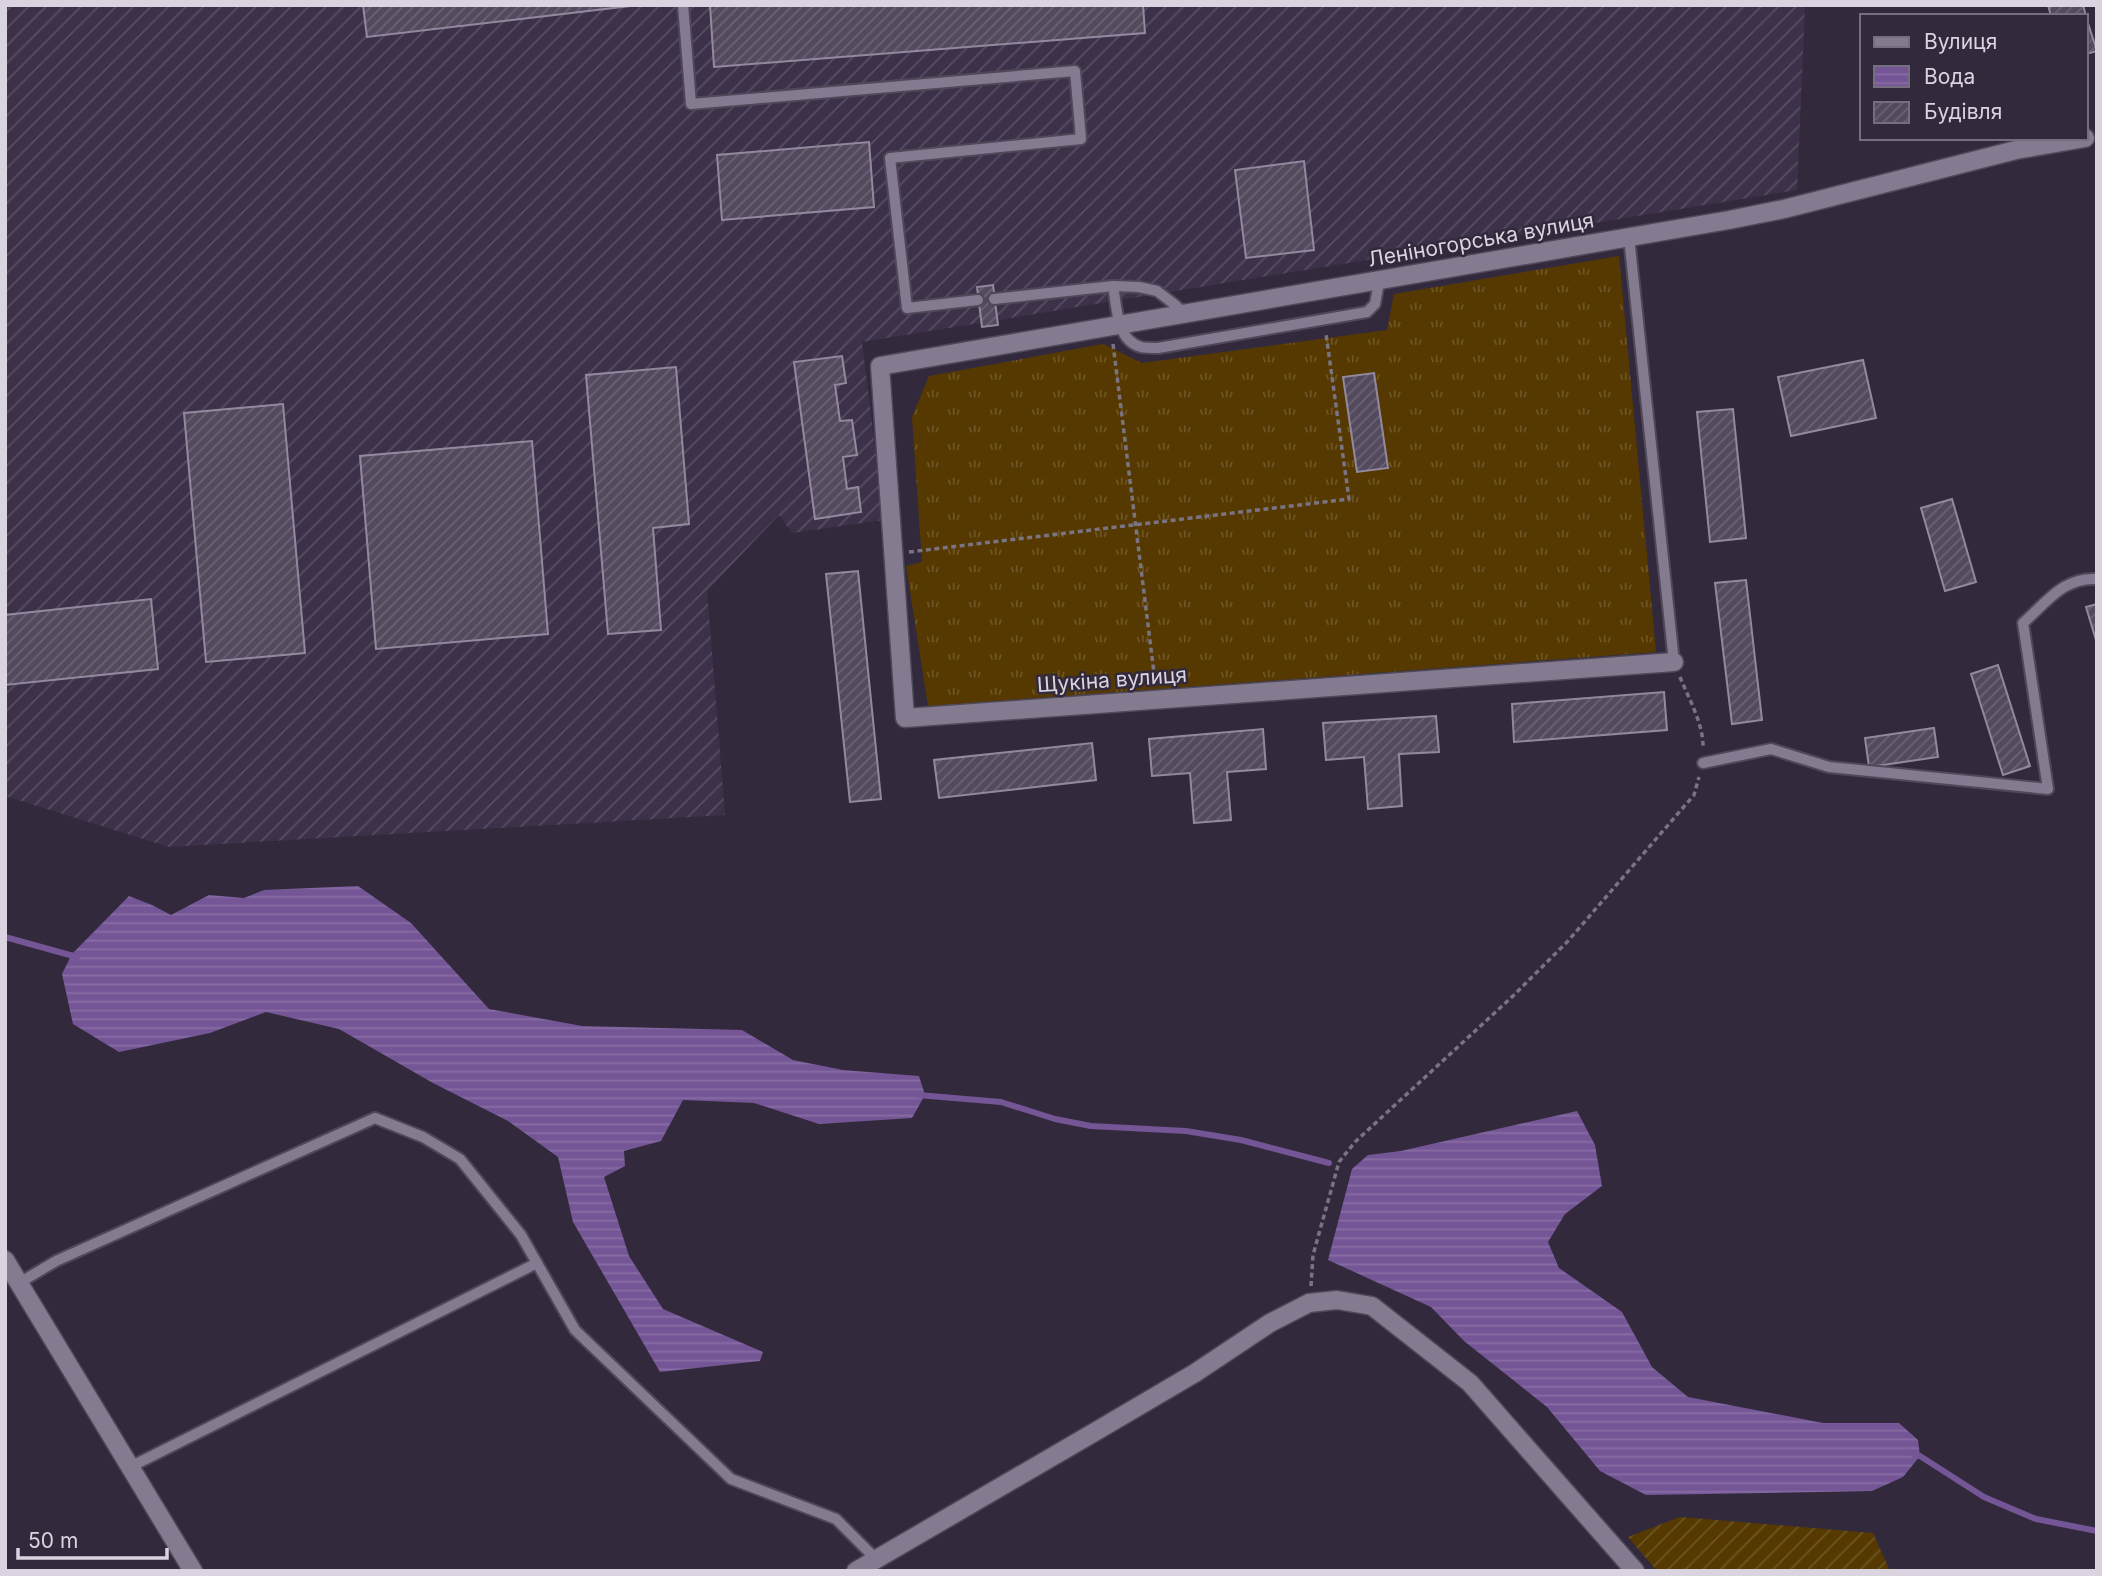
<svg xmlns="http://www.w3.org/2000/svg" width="2102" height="1576" viewBox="0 0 2102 1576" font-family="Inter,sans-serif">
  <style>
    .industrial { fill: url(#industrial-furrows) }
    .grass { fill: url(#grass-tufts) }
    .garden { fill: url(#garden-furrows) }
    .water { fill: url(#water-rules) }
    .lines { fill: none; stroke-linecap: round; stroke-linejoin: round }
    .stream { stroke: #745596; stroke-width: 6 }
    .building { fill: url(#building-hatch); stroke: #93899f; stroke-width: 2 }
    .service-casing { stroke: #4f4858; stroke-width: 14 }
    .minor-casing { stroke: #4f4858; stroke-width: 21 }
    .path { stroke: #797382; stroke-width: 3.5; stroke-dasharray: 5 3.5; stroke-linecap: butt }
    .service { stroke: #847b91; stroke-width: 10 }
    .minor { stroke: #847b91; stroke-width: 18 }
    .labels { text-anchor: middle; stroke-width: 5; stroke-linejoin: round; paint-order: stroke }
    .street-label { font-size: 21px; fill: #d9d4e0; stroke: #322a3c }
  </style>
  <defs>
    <pattern id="industrial-furrows" width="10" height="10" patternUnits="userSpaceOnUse" patternTransform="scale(1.75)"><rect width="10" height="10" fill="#3c3149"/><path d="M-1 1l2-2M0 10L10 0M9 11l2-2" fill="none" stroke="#584e63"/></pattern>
    <pattern id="grass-tufts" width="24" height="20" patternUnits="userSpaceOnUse" patternTransform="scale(1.75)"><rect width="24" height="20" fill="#553900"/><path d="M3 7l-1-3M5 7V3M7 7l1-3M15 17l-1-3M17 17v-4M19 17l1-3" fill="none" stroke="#6d5525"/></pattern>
    <pattern id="garden-furrows" width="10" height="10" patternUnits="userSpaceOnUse" patternTransform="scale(1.75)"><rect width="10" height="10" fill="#553900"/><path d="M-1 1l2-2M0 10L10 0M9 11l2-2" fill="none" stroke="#6d5525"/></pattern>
    <pattern id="water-rules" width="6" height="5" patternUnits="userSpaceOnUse" patternTransform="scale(1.75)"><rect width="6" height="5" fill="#745596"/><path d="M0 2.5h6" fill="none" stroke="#876da4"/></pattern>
    <pattern id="building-hatch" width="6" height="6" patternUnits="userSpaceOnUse" patternTransform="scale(1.75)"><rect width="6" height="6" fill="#534a5e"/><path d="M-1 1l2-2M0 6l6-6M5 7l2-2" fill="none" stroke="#6b6375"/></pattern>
  </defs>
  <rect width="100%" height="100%" fill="#322a3c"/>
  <path class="industrial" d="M5,5H1805L1797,190L862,342L884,520L792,533L779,515L707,591L725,815L169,847L5,796Z"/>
  <path class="grass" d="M1619,256L1656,652L928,706L906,566L922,562L912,417L929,376L1103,344L1142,363L1387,330L1394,294Z"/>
  <path class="garden" d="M1680,1517L1873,1533L1890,1571H1657L1628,1537Z"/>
  <g class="water">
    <path d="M358,886L411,923L489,1009L582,1026L742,1030L793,1060L843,1070L919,1076L925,1095L912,1118L819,1124L754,1103L683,1100L661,1141L624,1151L625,1166L604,1177L629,1256L663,1309L763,1352L760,1361L660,1372L573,1222L558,1157L508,1121L433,1083L339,1029L266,1012L210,1033L119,1052L73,1024L62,974L72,954L129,896L152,905L171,915L209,895L244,898L264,890Z"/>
    <path d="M1577,1111L1595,1145L1602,1186L1565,1214L1548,1242L1559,1268L1622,1312L1652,1367L1688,1397L1823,1423H1899L1918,1440L1920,1456L1903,1477L1872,1491L1646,1495L1600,1471L1547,1407L1464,1341L1431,1307L1328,1260L1352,1169L1368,1155L1401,1151Z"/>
  </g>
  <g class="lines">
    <g class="stream">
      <path d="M5,937L77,957"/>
      <path d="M918,1095L1001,1102L1055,1119L1091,1126L1186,1131L1241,1140L1329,1163"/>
      <path d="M1914,1455L1920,1456L1984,1497L2036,1519L2097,1531"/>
    </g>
  </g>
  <g class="building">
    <path d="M363,5H639L367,37Z"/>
    <path d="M710,5H1143L1145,33L714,67Z"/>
    <path d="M2048,5H2083L2086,16H2051Z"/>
    <path d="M2086,17L2097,51L2086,54Z"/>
    <path d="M869,142L874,207L722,220L717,155Z"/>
    <path d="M1304,161L1314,250L1246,258L1235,170Z"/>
    <path d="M993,285L998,325L982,327L977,287Z"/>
    <path d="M842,356L846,383L835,385L840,421L852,420L857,455L843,457L847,489L858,487L861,512L815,519L794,362Z"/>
    <path d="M1863,360L1876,418L1791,436L1778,377Z"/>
    <path d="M676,367L689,524L653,528L661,630L608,634L586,375Z"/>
    <path d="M1374,373L1388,468L1357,472L1343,377Z"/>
    <path d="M283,404L305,653L206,662L184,413Z"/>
    <path d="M1733,409L1746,538L1710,542L1697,412Z"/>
    <path d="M532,441L548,634L376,649L360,456Z"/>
    <path d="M1952,499L1976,582L1945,591L1921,508Z"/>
    <path d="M858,571L881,799L850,802L826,574Z"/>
    <path d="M1746,580L1762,720L1732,724L1715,583Z"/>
    <path d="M151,599L158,669L5,685V615Z"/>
    <path d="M2097,604V639L2096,640L2086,607Z"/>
    <path d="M1998,665L2030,766L2003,775L1971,674Z"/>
    <path d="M1664,692L1667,730L1514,742L1512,704Z"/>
    <path d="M1436,716L1439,752L1399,754L1402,806L1368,809L1364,757L1326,760L1323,723Z"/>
    <path d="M1934,728L1938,757L1869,767L1865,738Z"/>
    <path d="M1263,729L1266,769L1227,772L1231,820L1194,823L1190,773L1152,776L1149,739Z"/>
    <path d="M1092,743L1096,780L939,798L934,760Z"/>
  </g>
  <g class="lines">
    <defs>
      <g id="service">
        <path d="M683,5L691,104L1075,71L1081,139L890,158L907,308L978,300"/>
        <path d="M1629,237L1674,662"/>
        <path d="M1113,286C1117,307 1116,340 1141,347C1146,348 1153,348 1158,348L1367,312L1375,304L1379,282"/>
        <path d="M994,299L1113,286L1139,287L1157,291L1174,304L1185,314"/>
        <path d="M1703,763L1771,749L1829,767L2048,789L2023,623C2047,602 2063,577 2097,579"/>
        <path d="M19,1283L56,1261L375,1118L423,1137L460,1159L521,1235L575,1330L731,1479L836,1519L876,1559"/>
        <path d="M130,1467L537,1263"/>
      </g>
      <g id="minor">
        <path d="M1674,662L905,718L880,366L1729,220L1784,209L2016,150L2085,138"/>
        <path d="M5,1260L193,1571"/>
        <path d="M856,1571L1093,1433L1195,1373L1270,1323L1309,1303L1337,1300L1372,1306L1470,1383L1635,1571"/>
      </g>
    </defs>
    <use href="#service" class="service-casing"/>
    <use href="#minor" class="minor-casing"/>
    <g class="path">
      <path d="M1113,344L1155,681"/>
      <path d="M909,552L1349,499L1326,334"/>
      <path d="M1680,677C1689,699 1704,725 1703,749"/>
      <path d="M1311,1286L1313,1255L1339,1162L1355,1142L1514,995L1568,941L1694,795L1699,777"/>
    </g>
    <use href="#service" class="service"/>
    <use href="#minor" class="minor"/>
  </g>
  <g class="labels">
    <g class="street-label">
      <text transform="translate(1481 240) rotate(-10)" y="7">Леніногорська вулиця</text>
      <text transform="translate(1112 680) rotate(-4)" y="7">Щукіна вулиця</text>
    </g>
  </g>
  <rect width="2102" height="1576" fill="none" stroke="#d9d4e0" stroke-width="14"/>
  <rect x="1860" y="14" width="228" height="126" fill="#322a3c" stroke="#756e7e" stroke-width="2"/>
  <rect x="1874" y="37" width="35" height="10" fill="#847b91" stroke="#756e7e" stroke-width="2"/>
  <text x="1924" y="49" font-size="21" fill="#d9d4e0">Вулиця</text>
  <rect x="1874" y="66" width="35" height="21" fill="url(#water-rules)" stroke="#756e7e" stroke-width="2"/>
  <text x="1924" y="84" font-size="21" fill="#d9d4e0">Вода</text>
  <rect x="1874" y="102" width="35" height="21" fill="url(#building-hatch)" stroke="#756e7e" stroke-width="2"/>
  <text x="1924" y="119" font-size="21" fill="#d9d4e0">Будівля</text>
  <path d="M18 1548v10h149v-10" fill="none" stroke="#d9d4e0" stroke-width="3.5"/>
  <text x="28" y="1548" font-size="21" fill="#d9d4e0" stroke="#322a3c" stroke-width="5" paint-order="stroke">50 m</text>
</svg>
